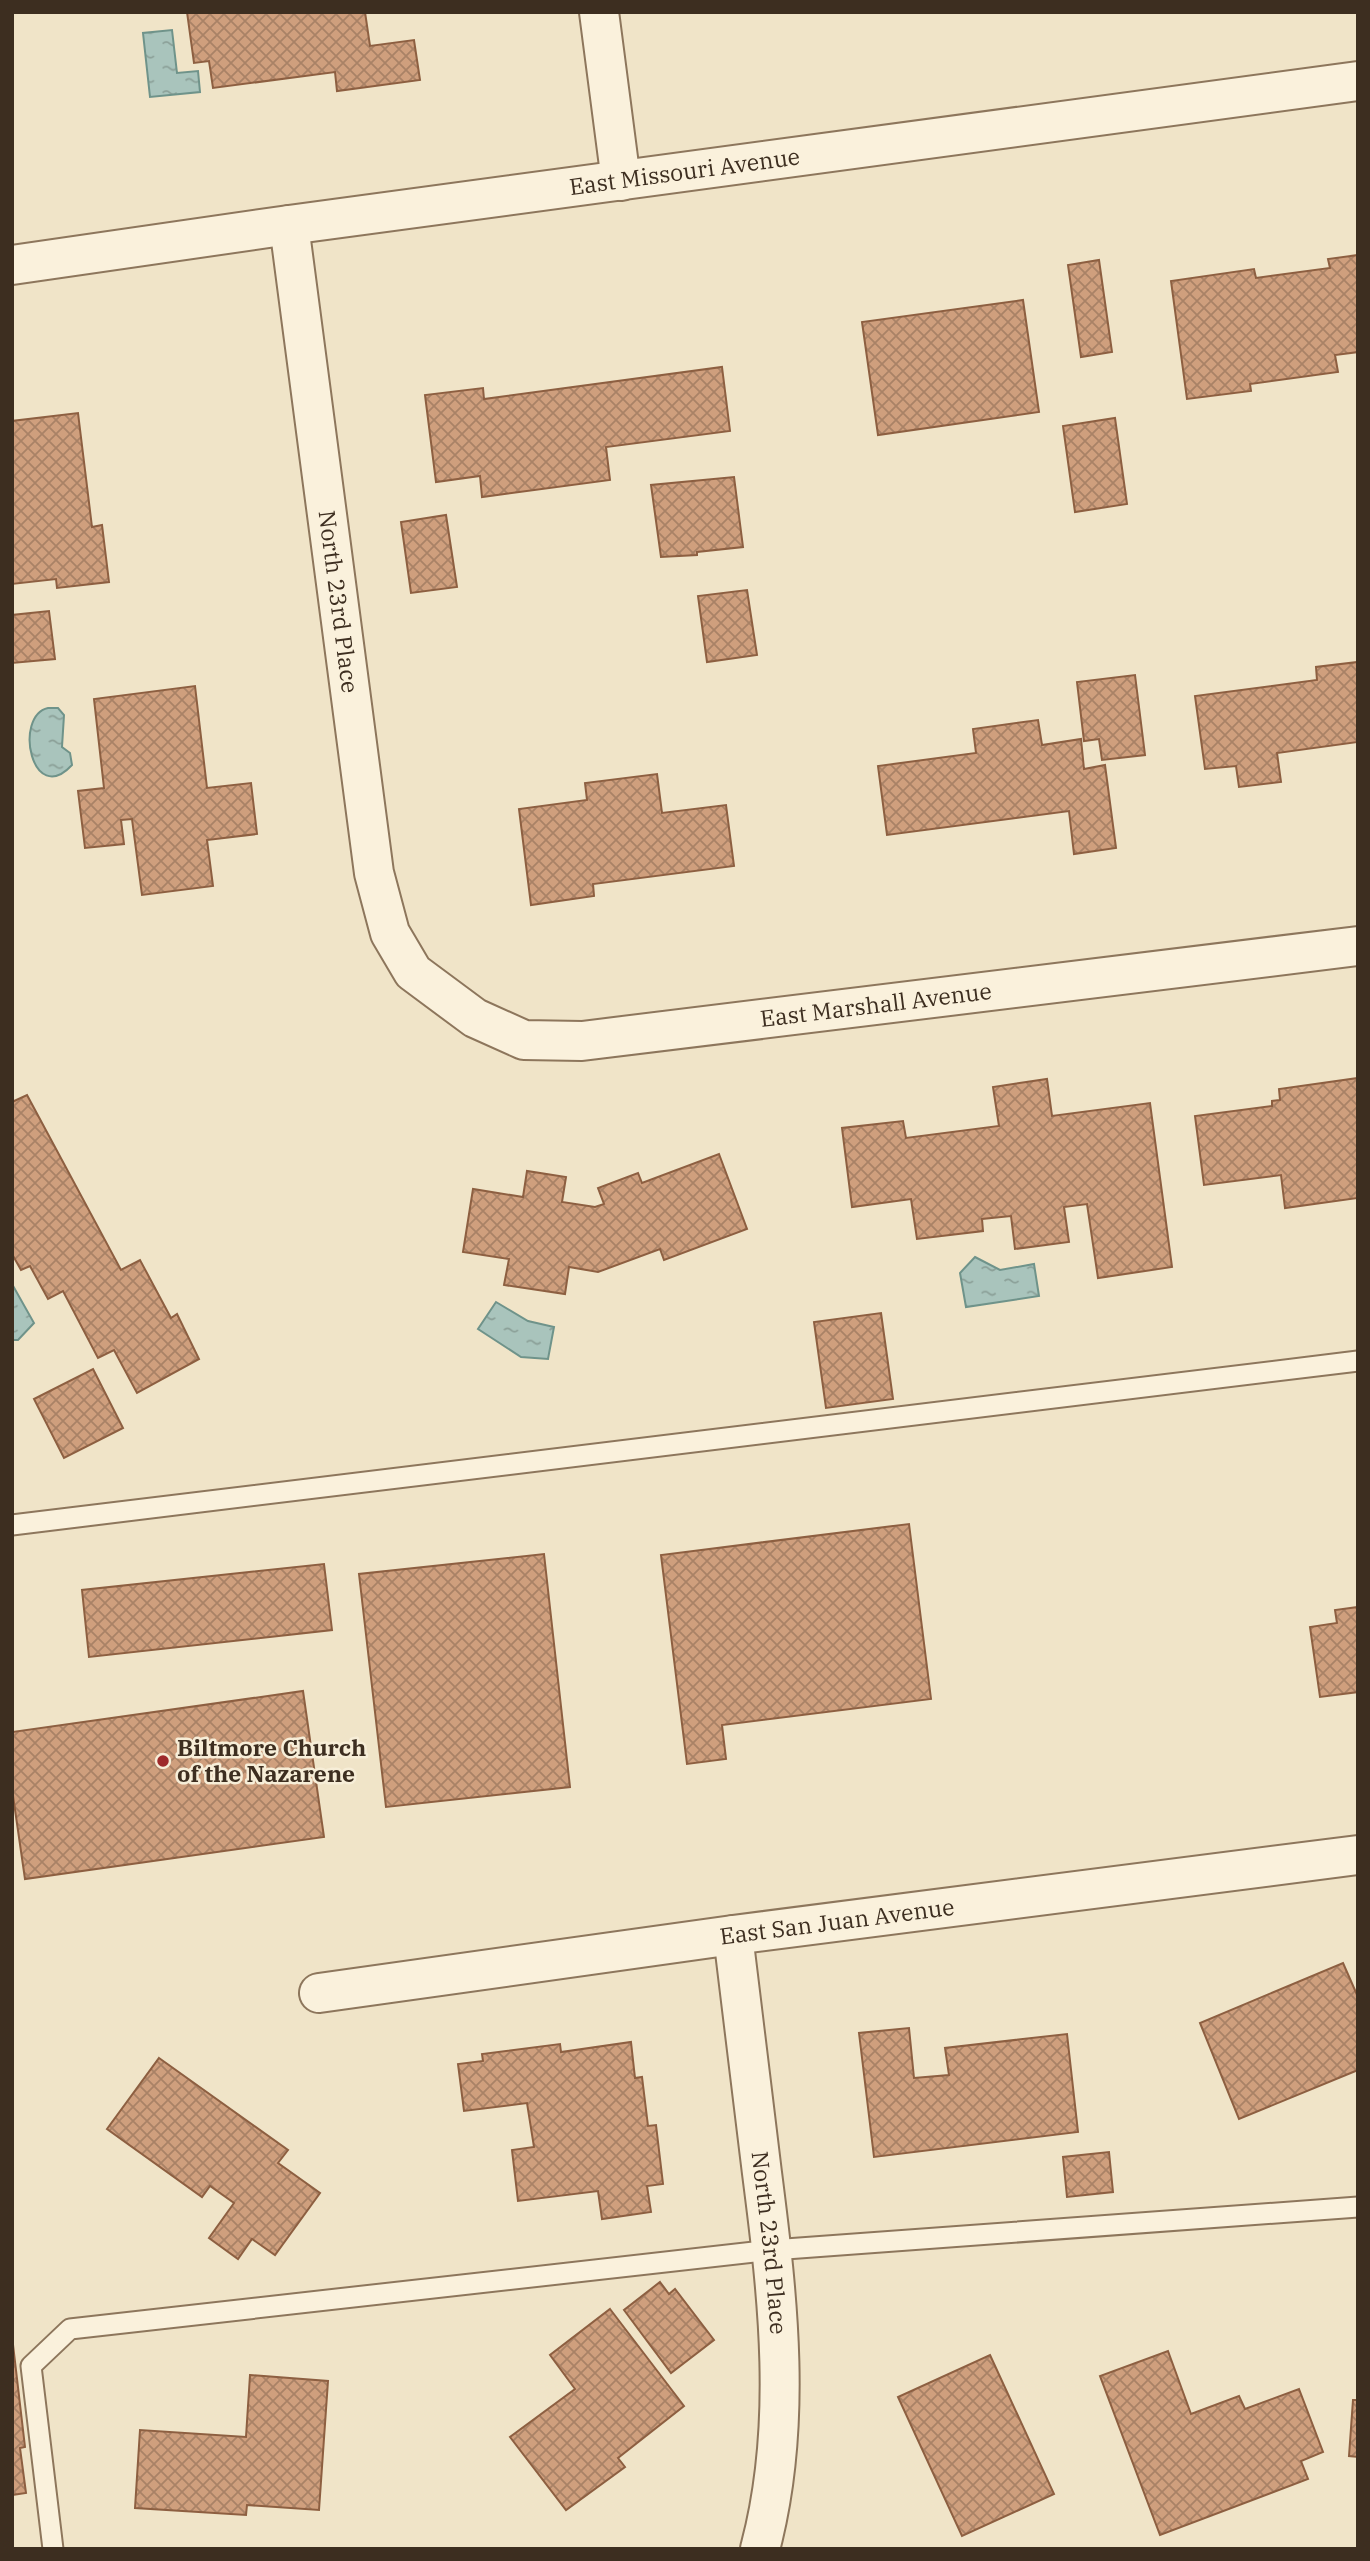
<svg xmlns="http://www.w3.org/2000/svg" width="1370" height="2561" viewBox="0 0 1370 2561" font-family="'IBM Plex Serif',serif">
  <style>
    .water { fill: url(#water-ripples); stroke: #6f938a; stroke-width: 2 }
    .building { fill: url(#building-cross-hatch); stroke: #8d5f41; stroke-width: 2 }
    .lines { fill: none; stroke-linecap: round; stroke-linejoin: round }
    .service-casing { stroke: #8d765c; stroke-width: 23 }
    .minor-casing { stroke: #8d765c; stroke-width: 42 }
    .tertiary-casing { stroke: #8d765c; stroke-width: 42 }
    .service { stroke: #faf1dc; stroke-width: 19 }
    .minor { stroke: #faf1dc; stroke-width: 38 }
    .tertiary { stroke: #faf1dc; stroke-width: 38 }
    .poi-dot { fill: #9e2a2b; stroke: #f7eed8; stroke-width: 2.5 }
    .labels { text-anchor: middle; stroke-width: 5; stroke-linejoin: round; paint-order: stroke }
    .street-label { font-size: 23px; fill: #3d2e20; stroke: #f7eed8 }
    .poi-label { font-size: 23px; font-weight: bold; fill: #3d2e20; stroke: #f7eed8; text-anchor: start }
  </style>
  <defs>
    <pattern id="water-ripples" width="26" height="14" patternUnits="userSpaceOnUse" patternTransform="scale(1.75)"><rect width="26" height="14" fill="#a9c4bc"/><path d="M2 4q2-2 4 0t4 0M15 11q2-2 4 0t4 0" fill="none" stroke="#8ba098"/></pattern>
    <pattern id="building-cross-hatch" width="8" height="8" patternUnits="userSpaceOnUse" patternTransform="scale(1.75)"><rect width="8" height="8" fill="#cf9f7d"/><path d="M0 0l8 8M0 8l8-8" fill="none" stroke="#a98266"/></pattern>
  </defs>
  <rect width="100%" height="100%" fill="#f0e4c8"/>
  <g class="water">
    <path d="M172,30L177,73L198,71L200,92L150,97L143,33Z"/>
    <path d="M48,708H58L64,715L62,747L70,753L72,765C32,808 13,716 48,708Z"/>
    <path d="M975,1257L1000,1270L1034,1264L1039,1296L966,1307L960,1273Z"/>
    <path d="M12,1284L34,1323L18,1340H12Z"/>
    <path d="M496,1302L528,1321L554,1327L548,1359L521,1357L478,1329Z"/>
  </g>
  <g class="building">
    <path d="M187,12H365L370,46L414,40L420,80L337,91L335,72L213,88L209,61L194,63Z"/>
    <path d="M1358,255V352L1335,355L1338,372L1250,384L1251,391L1187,399L1171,281L1254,269L1256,278L1330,268L1328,259Z"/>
    <path d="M1099,260L1112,352L1081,357L1068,265Z"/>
    <path d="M1023,300L1039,412L878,435L862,322Z"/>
    <path d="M722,367L730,431L606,447L610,480L482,497L480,476L436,482L425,395L483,388L484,399Z"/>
    <path d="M78,413L92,527L102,525L109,582L57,588L56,579L12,584V421Z"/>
    <path d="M1115,418L1127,504L1075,512L1063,426Z"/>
    <path d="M734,477L743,547L697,552V555L661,557L651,485Z"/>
    <path d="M446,515L457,587L411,593L401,522Z"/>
    <path d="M747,590L757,655L707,662L698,596Z"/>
    <path d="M49,611L55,659L12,663V615Z"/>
    <path d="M1358,662V742L1277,753L1281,782L1239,787L1236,766L1205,769L1195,696L1317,680L1316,667Z"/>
    <path d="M1135,675L1145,755L1102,760L1099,739L1084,741L1077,682Z"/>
    <path d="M195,686L207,788L251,783L257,834L207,840L213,886L142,895L132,819L121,820L124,844L85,848L78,791L104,788L94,699Z"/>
    <path d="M1038,720L1042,745L1081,739L1084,769L1105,765L1116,848L1074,854L1069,811L887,835L878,766L976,753L973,729Z"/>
    <path d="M657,774L662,813L726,805L734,866L593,884L594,896L531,905L519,809L587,800L585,783Z"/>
    <path d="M1358,1078V1198L1285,1208L1281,1175L1204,1185L1195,1116L1272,1106V1101L1280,1100L1279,1089Z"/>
    <path d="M1047,1079L1052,1116L1150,1103L1172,1267L1098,1278L1087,1204L1064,1207L1069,1242L1015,1249L1011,1216L982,1219L983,1231L917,1239L911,1199L852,1207L842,1128L903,1121L906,1138L999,1126L993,1087Z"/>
    <path d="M27,1095L121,1270L140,1260L171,1318L177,1314L199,1359L137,1393L114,1350L98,1358L63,1291L48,1299L30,1266L21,1270L12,1254V1102Z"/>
    <path d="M719,1154L747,1229L664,1260L660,1249L598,1272L569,1267L565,1294L504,1285L509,1259L463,1252L473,1189L523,1197L527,1171L566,1177L562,1202L595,1207L604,1204L598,1188L638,1173L642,1183Z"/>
    <path d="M881,1313L893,1399L826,1408L814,1322Z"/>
    <path d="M93,1369L123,1428L64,1458L34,1399Z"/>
    <path d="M909,1524L931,1699L722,1725L726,1759L687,1764L661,1555Z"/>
    <path d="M544,1554L570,1787L386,1807L359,1574Z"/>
    <path d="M324,1564L332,1630L89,1657L82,1590Z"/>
    <path d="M1358,1607V1692L1320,1697L1310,1627L1337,1623L1335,1610Z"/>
    <path d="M303,1691L324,1837L25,1879L12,1789V1732Z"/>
    <path d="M1343,1963L1358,1997V2070L1239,2119L1200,2023Z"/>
    <path d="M909,2028L914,2078L949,2075L945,2048L1067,2034L1078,2132L874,2157L859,2033Z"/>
    <path d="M631,2042L635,2078L642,2077L648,2126L656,2125L663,2184L647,2186L651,2212L602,2219L598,2191L518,2201L512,2150L534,2147L527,2103L464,2111L458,2064L483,2061L482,2054L560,2044L561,2052Z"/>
    <path d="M159,2058L288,2150L278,2163L320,2193L275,2255L252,2239L238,2259L209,2238L234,2203L210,2186L202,2197L107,2129Z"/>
    <path d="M1109,2152L1113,2192L1067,2197L1063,2157Z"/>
    <path d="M660,2282L669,2294L675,2289L714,2340L671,2373L624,2310Z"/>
    <path d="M610,2309L684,2406L618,2458L625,2467L566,2510L510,2437L575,2389L550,2355Z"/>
    <path d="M12,2336L25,2447L20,2448L26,2493L12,2495Z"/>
    <path d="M1168,2351L1191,2414L1239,2396L1245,2409L1299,2389L1323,2452L1301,2461L1308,2479L1160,2535L1100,2376Z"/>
    <path d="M990,2355L1054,2494L962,2536L898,2397Z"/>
    <path d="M250,2375L328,2381L319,2510L247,2505L246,2515L135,2508L140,2430L246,2437Z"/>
    <path d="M1353,2400H1358V2457L1349,2456Z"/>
  </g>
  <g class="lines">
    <defs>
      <g id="service">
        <path d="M12,1525L1358,1361"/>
        <path d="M53,2549L31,2366L70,2329L772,2250L1358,2207"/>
      </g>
      <g id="minor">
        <path d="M599,12L621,181"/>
        <path id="s1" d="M289,225L374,873L390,933L413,972L475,1018L524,1040L582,1041L1358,946"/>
        <path id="s2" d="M733,1935C743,2015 753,2094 762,2173C778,2297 793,2426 760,2549"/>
        <path id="s3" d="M319,1993L733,1935L1358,1855"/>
      </g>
      <g id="tertiary">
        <path id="s4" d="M12,265L289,225L1358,81"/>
      </g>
    </defs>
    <use href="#service" class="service-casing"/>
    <use href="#minor" class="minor-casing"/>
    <use href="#tertiary" class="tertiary-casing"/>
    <use href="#service" class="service"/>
    <use href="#minor" class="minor"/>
    <use href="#tertiary" class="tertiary"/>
  </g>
  <circle class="poi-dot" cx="163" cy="1761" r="7"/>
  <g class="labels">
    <g class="street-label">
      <text dy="8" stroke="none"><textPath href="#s4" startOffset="679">East Missouri Avenue</textPath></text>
      <text dy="8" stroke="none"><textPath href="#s1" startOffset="380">North 23rd Place</textPath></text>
      <text dy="8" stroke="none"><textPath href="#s1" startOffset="1246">East Marshall Avenue</textPath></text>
      <text dy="8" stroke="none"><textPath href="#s3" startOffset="523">East San Juan Avenue</textPath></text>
      <text dy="8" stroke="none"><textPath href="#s2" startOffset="310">North 23rd Place</textPath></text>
    </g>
    <g class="poi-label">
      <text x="177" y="1756">Biltmore Church<tspan x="177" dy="26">of the Nazarene</tspan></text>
    </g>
  </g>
  <rect width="1370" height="2561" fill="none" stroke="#3d2e20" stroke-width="28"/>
</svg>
